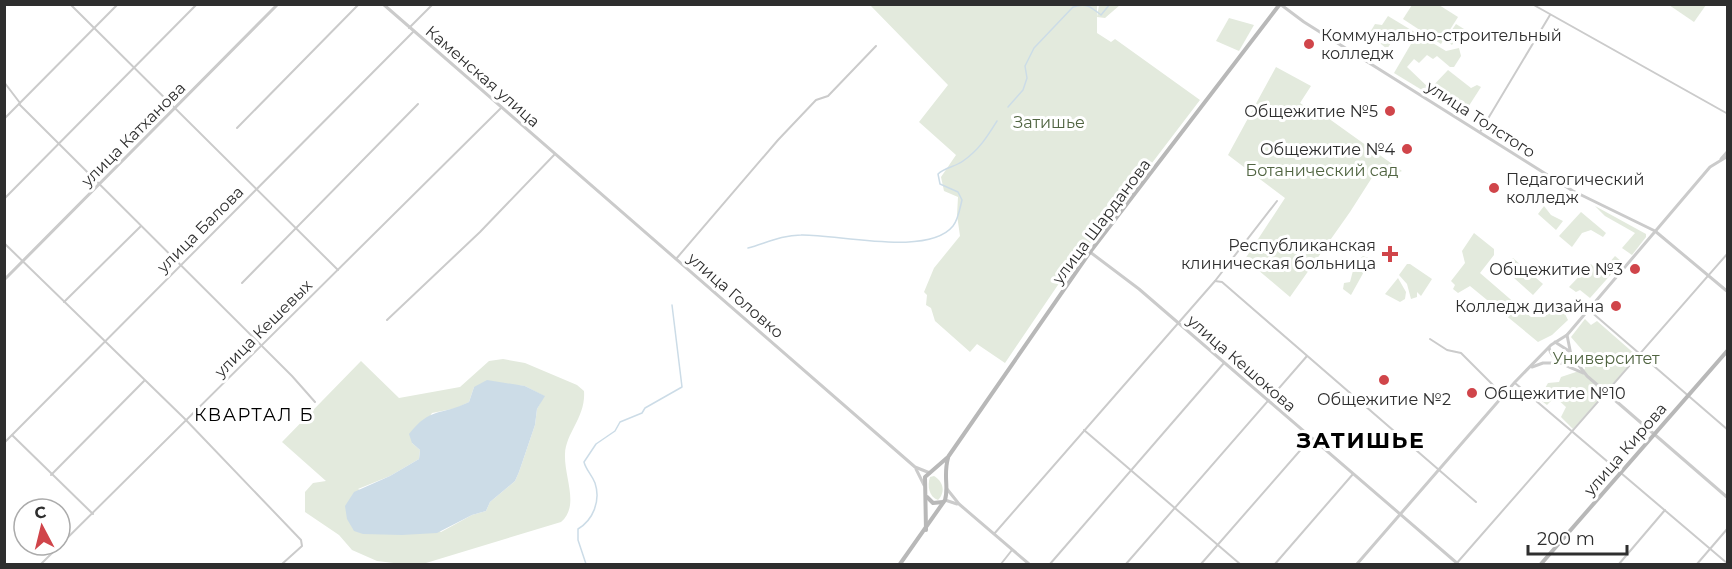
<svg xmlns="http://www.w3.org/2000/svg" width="1732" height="569" viewBox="0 0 1732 569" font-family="Montserrat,sans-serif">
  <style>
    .green { fill: #e3eadd; fill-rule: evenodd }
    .water { fill: #ccdce7 }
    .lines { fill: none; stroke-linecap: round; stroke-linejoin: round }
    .stream { stroke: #ccdce7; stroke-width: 1.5 }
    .minor { stroke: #cbcbcb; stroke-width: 2 }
    .tertiary { stroke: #cbcbcb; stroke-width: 3 }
    .secondary { stroke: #b8b8b8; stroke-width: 4 }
    .poi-dot { fill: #d0454a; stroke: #fff; stroke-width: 2 }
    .labels { text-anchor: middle; stroke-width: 6; stroke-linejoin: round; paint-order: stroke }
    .poi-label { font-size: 16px; fill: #2e2e2e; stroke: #fff; text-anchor: end }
    .street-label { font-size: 16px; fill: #2e2e2e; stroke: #fff }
    .park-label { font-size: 16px; fill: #506441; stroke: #fff }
    .neighbourhood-label { font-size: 18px; letter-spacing: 1.5px; fill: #000; stroke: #fff }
    .district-label { font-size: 22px; font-weight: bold; letter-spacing: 1.5px; fill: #000; stroke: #fff }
  </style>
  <rect width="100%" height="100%" fill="#fff"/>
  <g class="green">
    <path d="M870,5H1097V33L1111,42L1115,39L1200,100L1139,180L1133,179C1126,187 1116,197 1115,208L1086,249L1083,248L1005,363L977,344L970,352L935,321L931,308L926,305L927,295L924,292L934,268L960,236L957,215L958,197L944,191L941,177L956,155L919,122L948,85Z"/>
    <path d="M1099,5V4L1120,5L1105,18L1097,17Z"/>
    <path d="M1412,5H1439L1458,17L1441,44L1403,19Z"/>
    <path d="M1669,5L1706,4V5L1694,22Z"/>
    <path d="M1388,16L1446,51L1459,48L1461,56L1454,67H1450L1437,56L1433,59L1427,55L1419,63L1414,59L1407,67L1430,89L1448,70L1471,88L1477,85L1481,87L1463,115L1394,73L1411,44L1397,34L1387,49L1369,34L1375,24L1382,25Z"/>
    <path d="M1229,18L1254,25L1239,51L1216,41Z"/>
    <path d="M1456,24L1464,29L1452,45L1445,40Z"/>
    <path d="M1276,67L1311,86L1300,103L1326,120L1328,118L1402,171L1383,179L1373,176L1350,212L1290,297L1245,259L1285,198L1228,155Z"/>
    <path d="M1544,206L1551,215L1563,221L1556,230L1538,214Z"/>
    <path d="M1595,206L1646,234V237L1632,255L1622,248L1635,233L1605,216Z"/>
    <path d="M1581,212L1606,233L1603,237L1591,230L1582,233L1572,247L1559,236Z"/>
    <path d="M1474,233L1494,249V255L1480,273L1531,317H1541L1555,302L1562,308L1568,320L1552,335L1538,342L1470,286L1458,293L1453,289L1455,285L1451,281L1465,263L1462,251Z"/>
    <path d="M1363,256L1371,259L1351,295L1343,289L1344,283L1350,282L1355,263Z"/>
    <path d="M1615,256L1622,262L1590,298L1580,290L1576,292L1569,287L1591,264L1600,273Z"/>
    <path d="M1513,258L1543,284L1533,295L1504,269Z"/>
    <path d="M1407,264H1410L1432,279L1421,296L1417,292V297L1411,299L1407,284L1399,275Z"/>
    <path d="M1398,278L1406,292L1405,299L1400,302L1385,294Z"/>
    <path d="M1585,319L1591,325L1597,321L1637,356L1573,429L1561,417L1566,407L1555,397L1547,405L1539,399L1548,383L1559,382L1561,377L1585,369L1583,351L1571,337Z"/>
    <path d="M503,359L525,363L577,385L584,391C586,417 566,432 565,454C564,477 580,506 561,522L426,563L402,564L377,561L352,550L339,535L305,512V492L313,483L326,481L282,442L361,361L399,398L460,387L489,361ZM514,385L525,386L544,396L537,409L535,425L519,472L515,481L490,502L486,511L472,515L441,532L358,489L390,476L419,459L420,450L412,443L432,413L457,408L469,402L474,387Z"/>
    <path d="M934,476C943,481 946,492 938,500C929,497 927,486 930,477Z"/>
  </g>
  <path class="water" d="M487,380L525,386L545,396L537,409L535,425L519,472L515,481L490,502L486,511L472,515L437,533L402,535L363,534L354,531L347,519L345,506L354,492L390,476L419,459L420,450L412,443L409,434C431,406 441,416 469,402L474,387Z"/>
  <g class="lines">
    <g class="stream">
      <path d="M1008,107L1023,90L1027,78L1025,66L1034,48L1073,7C1087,2 1092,8 1101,15L1110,4"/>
      <path d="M748,248C766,243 782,235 801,235C837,234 928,257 953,226C958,220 960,208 962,200L958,192L940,184L938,174C945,167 955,167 963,161C979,150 987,137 997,121"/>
      <path d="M586,564L578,540V529C593,520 601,501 595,483C592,475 586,470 584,462L596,444L615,431L620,422L642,413L645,408L682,387L672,305"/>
    </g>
    <g class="minor">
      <path d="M70,4L338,270"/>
      <path d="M1532,4L1728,114"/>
      <path d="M409,28L433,4"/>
      <path d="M4,82L20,103"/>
      <path d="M19,104L292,376L315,402"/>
      <path d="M4,119L118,4"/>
      <path d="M237,128L359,4"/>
      <path d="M1480,132L1550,15"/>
      <path d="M4,199L197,4"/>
      <path d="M4,243L184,418L301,540L302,546L282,564"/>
      <path d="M676,259L778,140L816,100L828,96L876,46"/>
      <path d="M1215,281L1222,282L1476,502"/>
      <path d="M242,283L418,104"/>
      <path d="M64,302L141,226"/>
      <path d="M1589,310L1728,430"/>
      <path d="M387,320L480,232L555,154"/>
      <path d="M1430,339L1447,350L1461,353L1503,395"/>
      <path d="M1515,383L1728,564"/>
      <path d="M1084,430L1240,564"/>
      <path d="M12,435L93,514"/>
      <path d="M4,443L413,32"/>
      <path d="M51,475L144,381"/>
      <path d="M994,534L1215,281L1277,201"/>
      <path d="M41,564L501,108"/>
      <path d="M1001,564L1012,550"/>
      <path d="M1050,564L1224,363"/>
      <path d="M1126,564L1307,356"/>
      <path d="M1201,564L1311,438"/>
      <path d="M1275,564L1353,474"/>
      <path d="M1456,564L1728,253"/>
      <path d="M1619,564L1665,510"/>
      <path d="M1697,564L1728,528"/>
    </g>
    <g class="tertiary">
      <path d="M383,4L915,467L930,473"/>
      <path d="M1280,4L1304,22L1573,191L1655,231L1728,292"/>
      <path d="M1721,159L1728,151"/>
      <path d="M1090,252L1139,289L1458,564"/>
      <path d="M4,280L278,4"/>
      <path d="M1567,335L1571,355L1587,376L1728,498"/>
      <path d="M1555,342L1569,351"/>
      <path d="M1549,348C1553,363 1571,367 1583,373"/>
      <path d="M1532,367L1543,363H1560"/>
      <path d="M916,469L924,485"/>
      <path d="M947,489L959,504L1029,564"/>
      <path d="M945,500L957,504"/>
      <path d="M1357,564L1515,382L1551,345L1567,335L1710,167L1728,156"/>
    </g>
    <g class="secondary">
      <path d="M927,497L933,503L943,502"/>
      <path d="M926,530L925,477L948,457L1090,252L1280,4"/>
      <path d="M900,564L945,500C949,487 943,476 948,458"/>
      <path d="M1541,564L1728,350"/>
    </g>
  </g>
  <g class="poi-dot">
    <circle cx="1309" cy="44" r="6"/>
    <circle cx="1390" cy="111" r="6"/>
    <circle cx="1407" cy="149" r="6"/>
    <circle cx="1494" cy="188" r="6"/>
    <path d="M1387 245h6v6h6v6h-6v6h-6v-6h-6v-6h6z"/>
    <circle cx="1635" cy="269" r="6"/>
    <circle cx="1616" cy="306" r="6"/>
    <circle cx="1384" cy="380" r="6"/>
    <circle cx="1472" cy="393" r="6"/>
  </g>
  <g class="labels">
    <g class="poi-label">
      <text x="1321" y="41" text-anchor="start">Коммунально-строительный<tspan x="1321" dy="18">колледж</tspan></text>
      <text x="1378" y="117">Общежитие №5</text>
      <text x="1395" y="155">Общежитие №4</text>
      <text x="1506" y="185" text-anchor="start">Педагогический<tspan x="1506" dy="18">колледж</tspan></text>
      <text x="1376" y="251">Республиканская<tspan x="1376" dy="18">клиническая больница</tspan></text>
      <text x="1623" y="275">Общежитие №3</text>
      <text x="1604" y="312">Колледж дизайна</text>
      <text x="1484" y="399" text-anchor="start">Общежитие №10</text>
      <text x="1384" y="405" text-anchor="middle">Общежитие №2</text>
    </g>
    <g class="street-label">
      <text transform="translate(483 76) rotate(41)" y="6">Каменская улица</text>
      <text transform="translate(1481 119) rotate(33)" y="6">улица Толстого</text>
      <text transform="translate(133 134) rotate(-45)" y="6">улица Катханова</text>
      <text transform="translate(1101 221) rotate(-53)" y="6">улица Шарданова</text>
      <text transform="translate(200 229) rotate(-45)" y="6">улица Балова</text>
      <text transform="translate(736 295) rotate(41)" y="6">улица Головко</text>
      <text transform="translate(263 328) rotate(-45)" y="6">улица Кешевых</text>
      <text transform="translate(1242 363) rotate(41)" y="6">улица Кешокова</text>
      <text transform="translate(1625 449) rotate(-49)" y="6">улица Кирова</text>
    </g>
    <g class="park-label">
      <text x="1049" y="128">Затишье</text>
      <text x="1322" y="176">Ботанический сад</text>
      <text x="1606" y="364">Университет</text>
    </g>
    <g class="neighbourhood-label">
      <text x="254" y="421">КВАРТАЛ Б</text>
    </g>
    <g class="district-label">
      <text x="1361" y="448">ЗАТИШЬЕ</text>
    </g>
  </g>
  <rect width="1732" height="569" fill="none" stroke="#2e2e2e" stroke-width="12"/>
  <g transform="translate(42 527) rotate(353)"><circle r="28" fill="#ffffff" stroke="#ababab" stroke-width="1.5"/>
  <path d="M0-4.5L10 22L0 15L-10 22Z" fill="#d0454a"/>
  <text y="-9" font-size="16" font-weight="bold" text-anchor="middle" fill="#2e2e2e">С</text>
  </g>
  <path d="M1528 545v9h99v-9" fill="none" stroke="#2e2e2e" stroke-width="3"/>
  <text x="1537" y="545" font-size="18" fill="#2e2e2e" stroke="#ffffff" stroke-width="4.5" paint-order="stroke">200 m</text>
</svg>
